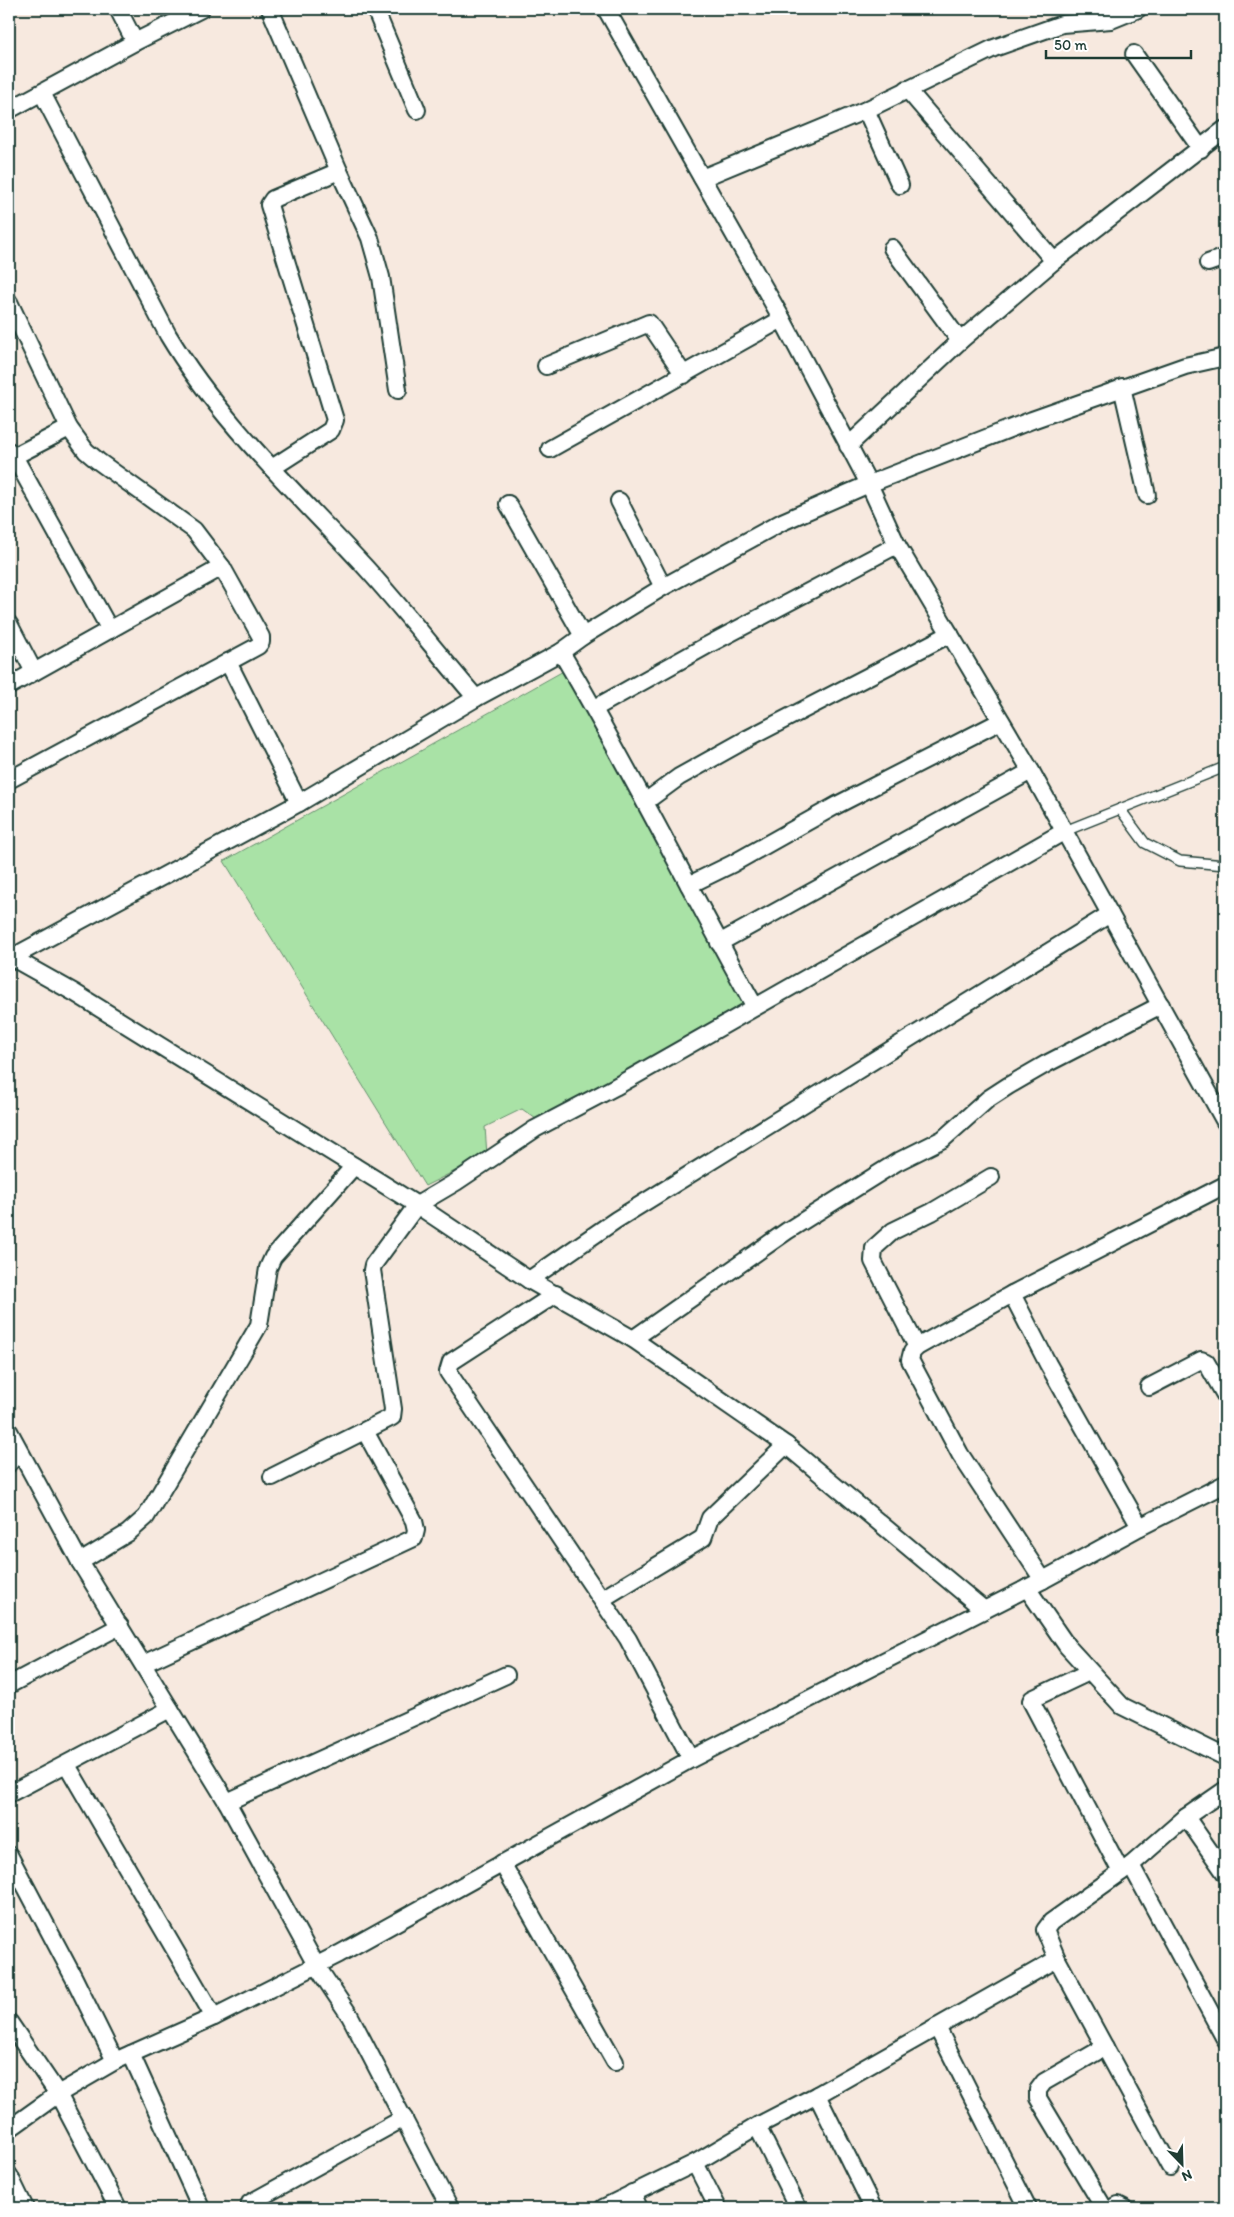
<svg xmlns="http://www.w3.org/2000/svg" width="1234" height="2217" font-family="Itim,sans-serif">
<rect width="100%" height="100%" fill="#f7e9df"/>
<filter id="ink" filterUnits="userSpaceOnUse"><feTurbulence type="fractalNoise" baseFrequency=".02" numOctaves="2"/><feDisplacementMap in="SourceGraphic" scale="10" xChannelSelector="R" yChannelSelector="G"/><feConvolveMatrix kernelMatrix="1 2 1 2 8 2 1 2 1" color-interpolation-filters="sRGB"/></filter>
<g filter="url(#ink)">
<path fill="#a9e2a6" stroke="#64906d" d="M 567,669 L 747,1006 L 539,1121 L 522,1109 L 485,1127 L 487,1155 L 425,1186 L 224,861 Z"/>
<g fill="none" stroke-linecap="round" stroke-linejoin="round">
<g stroke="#1f3d34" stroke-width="12">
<g id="lane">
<path d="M 1120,809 L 1145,843 L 1180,861 L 1225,865"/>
<path d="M 1065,831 L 1225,767"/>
<path d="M 9,1469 L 21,1454"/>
</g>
</g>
<g stroke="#1f3d34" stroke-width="20">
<g id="street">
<path d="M 118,9 L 135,42"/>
<path d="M 270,9 L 339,171 L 370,238 L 381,277 L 398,390"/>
<path d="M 375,9 L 417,110"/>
<path d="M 606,9 L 782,319 L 869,484 L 897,545 L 1031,771 L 1225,1122"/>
<path d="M 1134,54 L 1201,149"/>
<path d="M 907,89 L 1054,261"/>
<path d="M 42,93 L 168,335 C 220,422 297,493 366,568 C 404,610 439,655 476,698"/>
<path d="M 9,110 L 135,42 L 201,9"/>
<path d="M 866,110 L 900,185"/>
<path d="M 702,178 L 866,110 L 994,48 L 1062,24 L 1111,20 L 1138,9"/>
<path d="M 892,248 L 960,341"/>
<path d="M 1208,263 L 1225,257"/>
<path d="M 9,302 L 69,428 L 86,451 L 98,461 L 194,530 L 222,567 L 261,637 L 261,642 L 258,646 L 9,780"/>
<path d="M 546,366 L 649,323 L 684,375"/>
<path d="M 1122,387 L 1147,495"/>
<path d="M 848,446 L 960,341 L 1054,261 L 1225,129"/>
<path d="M 550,449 L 782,319"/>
<path d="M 9,451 L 14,456 L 110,630"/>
<path d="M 9,459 L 69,428"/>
<path d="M 272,468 L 331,430 L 335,420 L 269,205 L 273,199 L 339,171"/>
<path d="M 619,501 L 663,587"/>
<path d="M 508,504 L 583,636"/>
<path d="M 9,624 L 34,672"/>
<path d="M 561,652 C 630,768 689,889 755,1007"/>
<path d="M 228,662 L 299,803"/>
<path d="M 9,686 L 222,567"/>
<path d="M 595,708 L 706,646 L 897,545"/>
<path d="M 645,802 L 679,777 L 747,739 L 950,634"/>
<path d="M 689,885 L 732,864 L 837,805 L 1001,721"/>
<path d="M 719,943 L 1031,771"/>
<path d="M 9,956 L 75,993 L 417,1205 L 529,1280 L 633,1339 L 786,1445 L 983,1609"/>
<path d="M 9,959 L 299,803 L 476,698 L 561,652 L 583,636 L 663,587 L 782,522 L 869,484 L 1032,420 L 1185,366 L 1225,357"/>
<path d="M 529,1280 L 616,1220 L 1110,914"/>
<path d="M 556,1294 L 451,1362 L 448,1372 L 628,1639 L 691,1759"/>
<path d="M 1012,1294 L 1048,1364 L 1140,1527"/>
<path d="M 633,1339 L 787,1231 L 897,1162 L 943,1139 L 988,1099 L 1008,1086 L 1046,1064 L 1161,1005"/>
<path d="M 917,1347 L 873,1261 L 874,1248 L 893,1231 L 932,1212 L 991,1177"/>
<path d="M 1149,1387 L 1201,1360 L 1206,1362 L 1225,1395"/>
<path d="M 9,1431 L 80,1562 L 227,1802 L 316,1965 L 350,2016 L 450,2208"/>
<path d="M 272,1477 L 392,1417 L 393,1409 L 372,1270 L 373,1265 L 417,1205 L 456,1182 L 535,1129 L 615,1087 L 1065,831"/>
<path d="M 80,1562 L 128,1533 L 146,1517 L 259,1325 L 268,1268 L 273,1257 L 354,1166"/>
<path d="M 1043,1580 L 960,1454 L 910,1360 L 912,1352 L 917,1347 L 1012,1294 L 1225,1185"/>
<path d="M 1027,1588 L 1067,1646 L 1122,1706 L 1225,1757"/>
<path d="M 602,1599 L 703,1538 L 710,1518 L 786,1445"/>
<path d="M 143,1664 L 414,1538 L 416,1530 L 414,1521 L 365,1431"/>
<path d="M 1089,1672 L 1032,1699 L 1031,1701 L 1121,1872"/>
<path d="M 9,1685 L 120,1626"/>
<path d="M 67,1765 L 214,2017"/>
<path d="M 9,1794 L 170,1709"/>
<path d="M 227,1802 L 506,1675"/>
<path d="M 1186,1817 L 1225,1873"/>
<path d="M 9,1855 L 74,1978 L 115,2061"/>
<path d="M 502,1863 L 615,2062"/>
<path d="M 1131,1865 L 1225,2039"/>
<path d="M 9,2022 L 58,2094 L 118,2208"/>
<path d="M 937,2027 L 1028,2208"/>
<path d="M 131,2054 L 201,2208"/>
<path d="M 817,2095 L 873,2208"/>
<path d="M 757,2126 L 798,2208"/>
<path d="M 9,2129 L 58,2094 L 115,2061 L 214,2017 L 339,1954 L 691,1759 L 1043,1580 L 1140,1527 L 1225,1484"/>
<path d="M 695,2163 L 718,2208"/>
<path d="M 1170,2167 L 1057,1959 L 1045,1930 L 1051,1922 L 1131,1865 L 1186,1817 L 1225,1790"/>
<path d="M 9,2175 L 25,2208"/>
<path d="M 632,2193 L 639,2208"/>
<path d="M 250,2203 L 404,2118"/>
<path d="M 603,2208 L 695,2163 L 757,2126 L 817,2095 L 1057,1959"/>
<path d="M 1104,2208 L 1038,2098 L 1038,2090 L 1044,2082 L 1105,2047"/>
<path d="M 1113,2208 L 1118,2205 L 1124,2208"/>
</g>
</g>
<use href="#lane" stroke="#fff" stroke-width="9"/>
<use href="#street" stroke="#fff" stroke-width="16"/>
</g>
</g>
<rect width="1234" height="2217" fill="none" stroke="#fff" stroke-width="30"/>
<rect x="15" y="15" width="1204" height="2187" fill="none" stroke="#1f3d34" stroke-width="2" filter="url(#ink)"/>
<g transform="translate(1182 2164) rotate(157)" stroke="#ffffff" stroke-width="4" paint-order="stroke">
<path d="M0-4L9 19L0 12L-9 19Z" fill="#1f3d34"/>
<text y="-8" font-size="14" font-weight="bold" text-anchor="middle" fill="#1f3d34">N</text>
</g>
<path d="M1046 50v8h145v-8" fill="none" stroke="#1f3d34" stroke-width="2.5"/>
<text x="1054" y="50" font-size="15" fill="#1f3d34" stroke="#ffffff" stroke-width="4" paint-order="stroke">50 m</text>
</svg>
